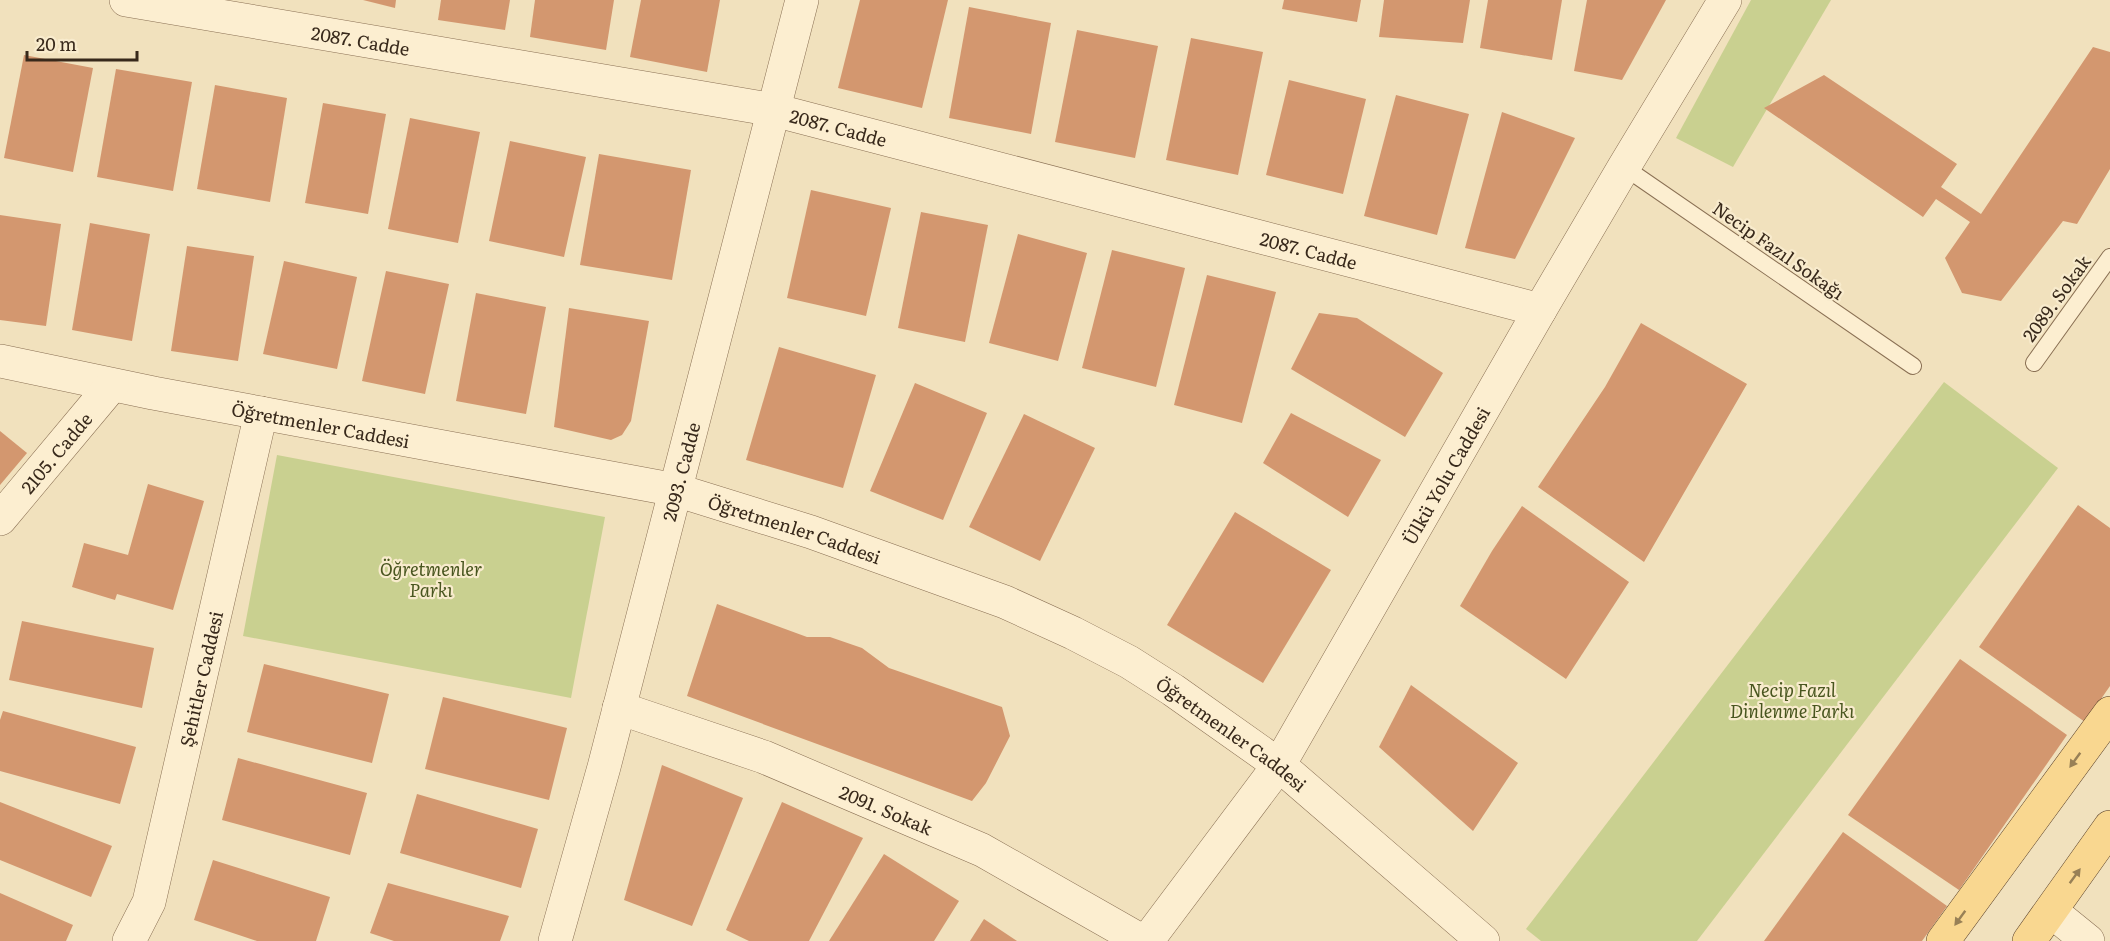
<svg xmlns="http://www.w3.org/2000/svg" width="2110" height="941" font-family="Literata,serif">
<rect width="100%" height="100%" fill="#f1e1bd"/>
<g fill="#c9d090">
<path d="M 1751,0 L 1831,0 L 1733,167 L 1676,138 Z"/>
<path d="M 1944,382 L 2058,468 L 1697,941 L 1541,941 L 1526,929 Z"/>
<path d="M 277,455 L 605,517 L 571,698 L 243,636 Z"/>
</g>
<g fill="#d3976f">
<path d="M 363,0 L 396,0 L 395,8 Z"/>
<path d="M 441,0 L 510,0 L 505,30 L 438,20 Z"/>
<path d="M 535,0 L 614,0 L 606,50 L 530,37 Z"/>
<path d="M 641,0 L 720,0 L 707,72 L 630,57 Z"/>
<path d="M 860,0 L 948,0 L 922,108 L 838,88 Z"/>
<path d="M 1284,0 L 1361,0 L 1357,22 L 1282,9 Z"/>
<path d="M 1384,0 L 1470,0 L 1463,43 L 1379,37 Z"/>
<path d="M 1488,0 L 1562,0 L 1552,60 L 1480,48 Z"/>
<path d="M 1587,0 L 1666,0 L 1622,80 L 1574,71 Z"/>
<path d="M 969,7 L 1051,23 L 1031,134 L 949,118 Z"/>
<path d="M 1077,30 L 1158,46 L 1135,158 L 1055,142 Z"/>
<path d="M 1191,38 L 1263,52 L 1238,175 L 1166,160 Z"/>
<path d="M 2093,47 L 2110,52 L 2110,169 L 2077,224 L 2063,221 L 2001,301 L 1962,293 L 1945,258 L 1970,222 L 1936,199 L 1923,217 L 1764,108 L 1824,75 L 1957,164 L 1941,187 L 1981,214 Z"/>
<path d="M 24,55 L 93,68 L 73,172 L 4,158 Z"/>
<path d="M 116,69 L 192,82 L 173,191 L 97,177 Z"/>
<path d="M 1289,80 L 1366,99 L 1343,194 L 1266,175 Z"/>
<path d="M 215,85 L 287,98 L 270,202 L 197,189 Z"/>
<path d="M 1396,95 L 1469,114 L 1437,235 L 1364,216 Z"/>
<path d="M 323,103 L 386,114 L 368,214 L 305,203 Z"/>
<path d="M 1502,112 L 1575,138 L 1515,259 L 1465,248 Z"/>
<path d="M 410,118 L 480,132 L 458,243 L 388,229 Z"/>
<path d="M 510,141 L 586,157 L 564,257 L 489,241 Z"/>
<path d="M 599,154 L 691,170 L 672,280 L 580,265 Z"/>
<path d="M 811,190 L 891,208 L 866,316 L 787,298 Z"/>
<path d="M 921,212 L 988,225 L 965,342 L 898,328 Z"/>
<path d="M 0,215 L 61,224 L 46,326 L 0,320 Z"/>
<path d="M 90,223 L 150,234 L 132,341 L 72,330 Z"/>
<path d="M 1018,234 L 1087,253 L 1058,361 L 989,343 Z"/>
<path d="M 187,246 L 254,256 L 238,361 L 171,351 Z"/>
<path d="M 1112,250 L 1185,268 L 1156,387 L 1082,368 Z"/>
<path d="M 284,261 L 357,277 L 337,369 L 263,354 Z"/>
<path d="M 386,271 L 449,284 L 425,394 L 362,381 Z"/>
<path d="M 1207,275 L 1276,292 L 1242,423 L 1174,405 Z"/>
<path d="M 476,293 L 546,307 L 526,414 L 456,401 Z"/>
<path d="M 569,308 L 649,321 L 631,421 L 622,435 L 611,440 L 554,427 Z"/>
<path d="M 1319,313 L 1357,318 L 1443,373 L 1405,437 L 1291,369 Z"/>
<path d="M 1641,323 L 1747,384 L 1644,562 L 1538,487 L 1605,387 Z"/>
<path d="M 779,347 L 876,375 L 843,488 L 746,460 Z"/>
<path d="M 915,383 L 987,413 L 943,520 L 870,491 Z"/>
<path d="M 1291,413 L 1381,460 L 1348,517 L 1263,463 Z"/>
<path d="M 1024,414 L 1095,448 L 1040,561 L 969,527 Z"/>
<path d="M 0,431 L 27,453 L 0,485 Z"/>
<path d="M 148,484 L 204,501 L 173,610 L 117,594 L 115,600 L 72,587 L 84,543 L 128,555 Z"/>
<path d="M 2078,505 L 2110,528 L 2110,686 L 2085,722 L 1979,647 Z"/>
<path d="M 1522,506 L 1629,582 L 1566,679 L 1460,606 L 1492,551 Z"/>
<path d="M 1235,512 L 1331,570 L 1263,683 L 1167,625 Z"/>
<path d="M 717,604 L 807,637 L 830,637 L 862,648 L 889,668 L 1002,707 L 1010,736 L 986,783 L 972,801 L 687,696 Z"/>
<path d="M 22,621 L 154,648 L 142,708 L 9,680 Z"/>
<path d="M 1960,659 L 2067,735 L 1959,890 L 1848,815 Z"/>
<path d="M 264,664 L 389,694 L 372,763 L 247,732 Z"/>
<path d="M 1411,685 L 1518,763 L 1473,831 L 1379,747 Z"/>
<path d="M 443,697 L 567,728 L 549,800 L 425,769 Z"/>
<path d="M 3,711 L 136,747 L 120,804 L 0,771 L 0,720 Z"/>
<path d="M 238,758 L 367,793 L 350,855 L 222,820 Z"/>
<path d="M 662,765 L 743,798 L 692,926 L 624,900 Z"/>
<path d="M 417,794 L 538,829 L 521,888 L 400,853 Z"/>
<path d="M 0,802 L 112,846 L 91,897 L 0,860 Z"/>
<path d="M 782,802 L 863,838 L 809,941 L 749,941 L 726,930 Z"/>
<path d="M 1843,832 L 1947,906 L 1922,941 L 1764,941 Z"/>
<path d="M 884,854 L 959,901 L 934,941 L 829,941 Z"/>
<path d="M 213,860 L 330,897 L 316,941 L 257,941 L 194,920 Z"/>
<path d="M 388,883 L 509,916 L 500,941 L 394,941 L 370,933 Z"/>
<path d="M 0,893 L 73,925 L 66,941 L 0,941 Z"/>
<path d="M 984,919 L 1017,941 L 970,941 Z"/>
</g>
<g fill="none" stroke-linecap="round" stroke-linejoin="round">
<g stroke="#8a7054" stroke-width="18">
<g id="service">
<path d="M 1624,167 L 1913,366"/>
<path d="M 2034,363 L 2110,257"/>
</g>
</g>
<g stroke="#8a7054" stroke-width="34">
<g id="minor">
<path id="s1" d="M 126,0 L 774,110 L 1540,310"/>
<path id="s2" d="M 0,361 L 153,393 L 676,490 L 811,532 L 1005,602 L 1073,633 L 1129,662 L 1173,690 L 1279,765 L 1483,941"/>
<path id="s3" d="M 619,708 L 764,757 L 982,850 L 1142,941"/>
<path d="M 2051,911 L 2088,941"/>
<path id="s4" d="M 129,941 L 149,902 L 261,413"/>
<path id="s5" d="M 555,941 L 604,767 L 802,0"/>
<path id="s6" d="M 1147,941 L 1279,765 L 1540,310 L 1624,167 L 1725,0"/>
</g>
</g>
<g stroke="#8a7054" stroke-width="34">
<g id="tertiary">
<path id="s7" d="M 0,519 L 112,385"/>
</g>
</g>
<g stroke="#573e29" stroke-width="34">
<g id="primary">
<path d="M 1943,941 L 2110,713"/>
<path d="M 2029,941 L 2110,827"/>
</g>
</g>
<use href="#service" stroke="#fceed0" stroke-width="16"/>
<use href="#minor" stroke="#fceed0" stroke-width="33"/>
<use href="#tertiary" stroke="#fceed0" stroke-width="33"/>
<use href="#primary" stroke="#f9d790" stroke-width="33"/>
</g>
<defs><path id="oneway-solid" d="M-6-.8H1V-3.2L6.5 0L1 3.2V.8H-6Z" transform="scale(1.5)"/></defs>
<g fill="#988056">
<use href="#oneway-solid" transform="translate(2075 760) rotate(126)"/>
<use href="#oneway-solid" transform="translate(2075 876) rotate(-54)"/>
<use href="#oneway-solid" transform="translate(1960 918) rotate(126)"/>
</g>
<g text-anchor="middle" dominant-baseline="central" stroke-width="4.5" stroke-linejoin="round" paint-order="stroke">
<g font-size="18" fill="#38291b" stroke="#f8ebcd">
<text stroke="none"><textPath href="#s1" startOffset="238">2087. Cadde</textPath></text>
<text stroke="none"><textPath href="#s1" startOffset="724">2087. Cadde</textPath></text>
<text stroke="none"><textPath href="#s1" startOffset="1210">2087. Cadde</textPath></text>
<text transform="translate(1779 250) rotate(35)">Necip Fazıl Sokağı</text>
<text transform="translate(2056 298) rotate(-54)">2089. Sokak</text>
<text stroke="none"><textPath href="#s2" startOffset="327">Öğretmenler Caddesi</textPath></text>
<text stroke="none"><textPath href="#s7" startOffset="87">2105. Cadde</textPath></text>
<text stroke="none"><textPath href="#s5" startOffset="486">2093. Cadde</textPath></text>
<text stroke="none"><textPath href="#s6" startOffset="554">Ülkü Yolu Caddesi</textPath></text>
<text stroke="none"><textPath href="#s2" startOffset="813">Öğretmenler Caddesi</textPath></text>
<text stroke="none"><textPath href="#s4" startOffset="273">Şehitler Caddesi</textPath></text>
<text stroke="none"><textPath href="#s2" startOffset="1299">Öğretmenler Caddesi</textPath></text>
<text stroke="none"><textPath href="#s3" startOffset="286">2091. Sokak</textPath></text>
</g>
<g font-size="18" font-style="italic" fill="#49561f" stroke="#f8ebcd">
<text x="431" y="568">Öğretmenler<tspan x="431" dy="21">Parkı</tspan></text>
<text x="1792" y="689">Necip Fazıl<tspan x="1792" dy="21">Dinlenme Parkı</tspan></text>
</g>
</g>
<path d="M27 51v9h110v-9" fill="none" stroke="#38291b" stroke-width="3"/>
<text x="36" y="51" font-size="18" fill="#38291b" stroke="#f8ebcd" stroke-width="4.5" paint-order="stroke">20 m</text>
</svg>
